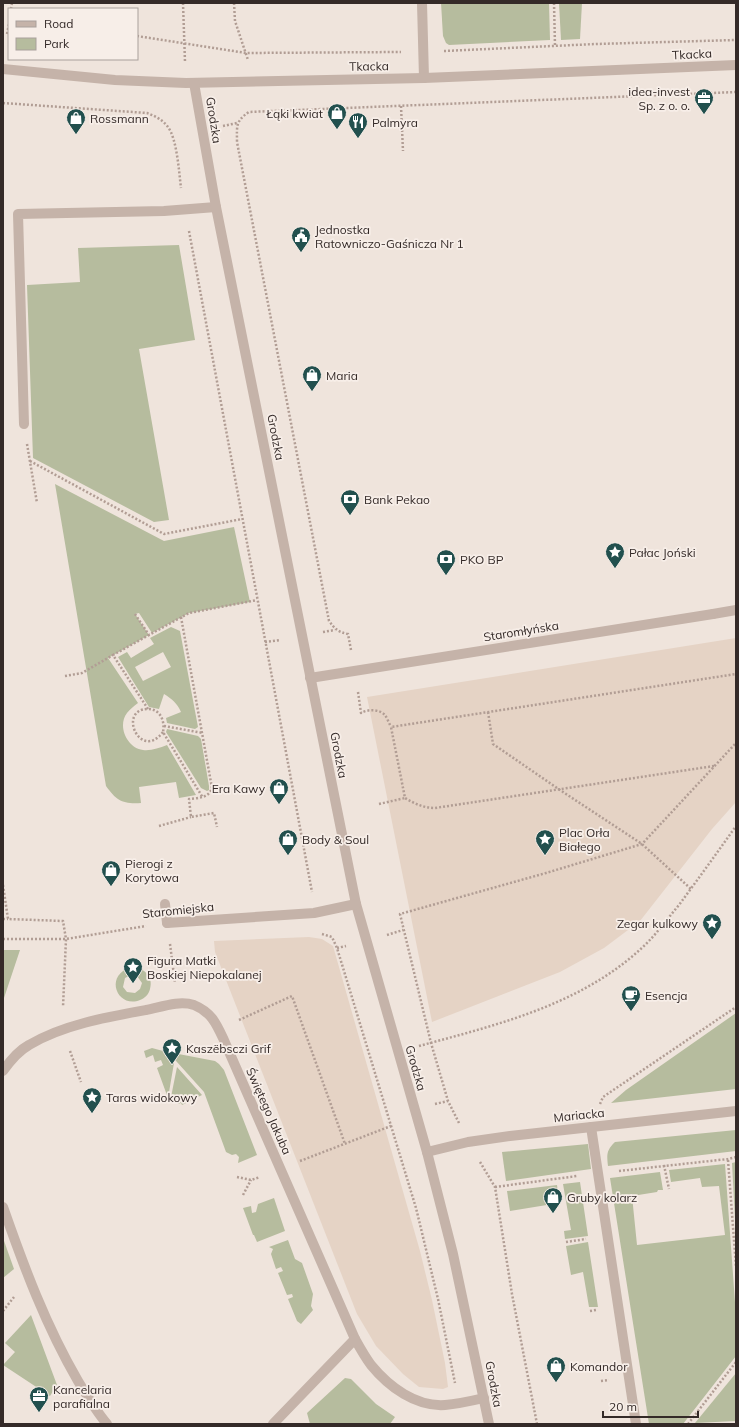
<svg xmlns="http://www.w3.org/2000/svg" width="739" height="1427" font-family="Mulish,sans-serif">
<rect width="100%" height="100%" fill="#efe4dc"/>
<g fill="#b6bc9e" fill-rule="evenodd">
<path d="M 441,3 L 549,3 L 550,40 L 449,45 L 446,43 L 443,36 Z"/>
<path d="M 559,3 L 582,3 L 580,39 L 561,40 Z"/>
<path d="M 179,245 L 195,340 L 139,349 L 169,520 L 154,522 L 33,458 L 27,285 L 80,282 L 78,248 Z"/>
<path d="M 55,484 L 164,541 L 234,527 L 250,602 L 189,613 L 152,633 L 139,613 L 135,614 L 149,635 L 108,658 L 138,703 C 134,706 130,709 127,713 C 117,726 127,748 143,750 C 151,751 159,748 167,745 L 196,795 L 179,798 L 176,782 L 139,787 L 141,803 C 122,804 117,801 106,786 Z"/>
<path d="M 171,627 L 180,631 L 198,727 L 195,729 L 167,723 L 166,718 L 181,712 C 177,703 172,699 164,694 L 159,709 L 149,707 L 118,657 L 127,652 L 131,658 L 154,644 L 150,638 ZM 163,652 L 171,667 L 143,681 L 135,667 Z"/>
<path d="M 167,729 L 198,736 L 201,739 L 209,786 L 209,790 L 207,791 L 201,788 L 166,732 Z"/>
<path d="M 3,950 L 20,950 L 3,1001 Z"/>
<path d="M 131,967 C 143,967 154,976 150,989 C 149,994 145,998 140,1000 C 118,1009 103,976 131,967 ZM 131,975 L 137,976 L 142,983 L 140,989 L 135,993 L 127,992 L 123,987 L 125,978 Z"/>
<path d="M 736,1013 L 736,1089 L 611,1103 L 626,1090 Z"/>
<path d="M 152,1048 L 163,1051 L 174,1063 L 168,1098 L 157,1068 L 163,1065 L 161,1060 L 155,1062 L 153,1055 L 146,1058 L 144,1051 Z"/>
<path d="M 168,1052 L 215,1061 L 219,1064 L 224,1070 L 257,1155 L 238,1163 L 239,1157 L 236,1154 L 232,1155 L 226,1152 L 204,1092 Z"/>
<path d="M 177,1067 L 202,1095 L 182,1105 L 181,1103 L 178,1104 L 176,1099 L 171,1097 Z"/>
<path d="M 736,1130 L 736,1151 L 608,1166 C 607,1154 606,1151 615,1142 Z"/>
<path d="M 588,1144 L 591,1169 L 506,1181 L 502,1152 Z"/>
<path d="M 736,1162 L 736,1219 L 735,1219 L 732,1163 Z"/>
<path d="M 725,1164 L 736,1316 L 736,1356 L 683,1424 L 649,1424 L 610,1178 L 660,1172 L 663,1190 L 658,1190 L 657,1192 L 632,1196 L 637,1245 L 725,1235 L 719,1186 L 702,1187 L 700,1178 L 671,1182 L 669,1170 Z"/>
<path d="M 580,1182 L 588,1236 L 565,1239 L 564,1231 L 571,1230 L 563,1184 Z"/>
<path d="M 557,1185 L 559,1203 L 510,1211 L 507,1191 Z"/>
<path d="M 274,1198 L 285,1231 L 257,1242 L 254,1235 L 253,1235 L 243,1208 L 251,1206 L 252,1213 L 256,1212 L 258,1204 Z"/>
<path d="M 3,1238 L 14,1269 L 3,1278 Z"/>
<path d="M 288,1240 L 295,1259 L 302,1263 L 313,1294 L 311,1306 L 313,1310 L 301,1324 L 297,1321 L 288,1299 L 293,1297 L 292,1294 L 287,1295 L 278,1273 L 283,1271 L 281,1267 L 276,1269 L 271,1254 L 273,1249 L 269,1247 Z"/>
<path d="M 588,1242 L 598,1307 L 589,1307 L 583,1272 L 571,1275 L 566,1246 Z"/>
<path d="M 31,1315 L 57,1385 L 50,1396 L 3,1365 L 15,1352 L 5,1343 Z"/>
<path d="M 736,1373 L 736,1421 L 695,1423 Z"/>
<path d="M 345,1378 L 351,1379 L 376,1404 L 395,1417 L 390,1424 L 310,1424 L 307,1413 Z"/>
</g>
<g fill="#e5d3c5">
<path d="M 736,638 L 736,802 L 712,829 L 640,921 L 604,948 L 560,972 L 432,1022 L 367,697 Z"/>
<path d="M 309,937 L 322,939 L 333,946 L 420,1251 L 432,1300 L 445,1363 L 448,1387 L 443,1389 L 419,1387 L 403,1374 L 376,1346 L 357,1314 L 215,952 L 214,941 Z"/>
</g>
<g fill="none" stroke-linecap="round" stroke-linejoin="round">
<g stroke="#b19d94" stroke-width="2.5" stroke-dasharray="2 2" stroke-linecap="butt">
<path d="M 183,3 L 185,62"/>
<path d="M 234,3 L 235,21 L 248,60"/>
<path d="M 554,3 L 555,46"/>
<path d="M 11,9 L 12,3"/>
<path d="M 7,34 L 9,24"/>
<path d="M 137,36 L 246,53 L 401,52"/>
<path d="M 444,51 L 596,44 L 736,40"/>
<path d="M 3,103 L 147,113 C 155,116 163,120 168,127 C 177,139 179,172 181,188"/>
<path d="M 401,106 L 403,151"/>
<path d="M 223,126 L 237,123"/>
<path d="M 189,231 L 312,892"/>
<path d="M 27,444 L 37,503"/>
<path d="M 30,461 L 164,534 L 242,519"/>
<path d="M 135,614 L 149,635 L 189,613 L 257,600"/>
<path d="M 181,617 L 212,788 C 209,798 198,798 189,799 L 191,817 L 214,813 L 217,827"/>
<path d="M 323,632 L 335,630"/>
<path d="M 265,642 L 280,640"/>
<path d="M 351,650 L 348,634 C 338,632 335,629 329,621 L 237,142 C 237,127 235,121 249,112 L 736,92"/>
<path d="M 65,676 L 82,673 L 113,655"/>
<path d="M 358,692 L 361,713 C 368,709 379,709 385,715 C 387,718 389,723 391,727"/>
<path d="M 148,709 L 113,655 L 149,635"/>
<path d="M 488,712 L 493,744 L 560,790 L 642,844 L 691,889"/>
<path d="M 164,726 L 203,733"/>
<path d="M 163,732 C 140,762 117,709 148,709 C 161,709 165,722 163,732 L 203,798"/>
<path d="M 714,766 L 435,808 C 424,808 415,804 405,798 L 391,727 L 736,674"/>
<path d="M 379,804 L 405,798"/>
<path d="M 159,826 L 191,817"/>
<path d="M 3,885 L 8,919 L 63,921 L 66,939 L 63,1007"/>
<path d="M 3,919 L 8,919"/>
<path d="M 322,934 L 332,937 L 337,948 L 416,1208 L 438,1299 L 455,1383"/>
<path d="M 387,935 L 403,930"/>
<path d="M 3,939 L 66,939 L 146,926"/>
<path d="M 170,944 L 175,983"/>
<path d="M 337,948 L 346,946"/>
<path d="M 239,1020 L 292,996 L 345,1144"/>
<path d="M 419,1046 C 500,1024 584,1004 646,944 C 658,932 668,918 679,905 C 698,879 717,853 736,826"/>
<path d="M 70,1051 L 81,1082"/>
<path d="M 435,1104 L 448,1101"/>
<path d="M 600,1104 L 603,1097 L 736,1007"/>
<path d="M 459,1123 L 448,1101 L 431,1043 L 400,914 L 546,873 L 642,844 L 736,743"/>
<path d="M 728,1160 L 736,1267"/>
<path d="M 300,1161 L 391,1126"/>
<path d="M 480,1162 L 495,1187 L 512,1294 L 537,1424"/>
<path d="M 664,1165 L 669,1189"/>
<path d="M 619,1171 L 728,1159 L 736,1157"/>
<path d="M 237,1177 L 251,1180 L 260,1177"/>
<path d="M 495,1187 L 577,1176"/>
<path d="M 243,1195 L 251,1180"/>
<path d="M 566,1242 L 586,1239"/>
<path d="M 3,1311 L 14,1297"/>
<path d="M 590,1311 L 596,1310"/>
<path d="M 601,1381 L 609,1380"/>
<path d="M 688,1424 L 736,1362"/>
</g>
<g stroke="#c5b3a9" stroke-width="10">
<path d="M 422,3 L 424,78"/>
<path d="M 24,424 L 18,214 L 164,211 L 216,207"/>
<path d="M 165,904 L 167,923"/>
<path d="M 3,1071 C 10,1061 18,1051 29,1045 C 62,1025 107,1017 146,1010 C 161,1007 179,1000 194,1005 C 211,1012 216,1023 223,1038 L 355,1339 C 360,1348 365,1357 371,1365 C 389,1387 416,1407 445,1405 C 458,1404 471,1401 484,1398"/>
<path d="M 591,1127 L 636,1424"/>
<path d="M 3,1207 C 24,1267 46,1326 78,1381 C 87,1396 96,1411 107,1424"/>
<path d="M 273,1424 L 355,1339"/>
</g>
<path stroke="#c5b3a9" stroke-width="10" d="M 713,614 L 736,610"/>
<g stroke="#c5b3a9" stroke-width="10">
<path d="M 3,69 L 115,80 L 186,83 L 424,78 L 736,65"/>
<path d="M 194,83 L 216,207 L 356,904 L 427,1152 L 453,1254 L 489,1424"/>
<path d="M 310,678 L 713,614"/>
<path d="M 167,923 L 314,913 L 356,904"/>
<path d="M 427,1152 L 468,1142 L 510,1136 L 736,1111"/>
</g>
</g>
<defs>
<g id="office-pin" transform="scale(1)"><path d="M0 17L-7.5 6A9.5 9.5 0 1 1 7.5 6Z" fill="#22504e" stroke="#f7eee8"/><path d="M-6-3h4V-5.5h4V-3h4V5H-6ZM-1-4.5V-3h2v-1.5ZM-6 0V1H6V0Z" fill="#fff"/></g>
<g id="shop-pin" transform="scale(1)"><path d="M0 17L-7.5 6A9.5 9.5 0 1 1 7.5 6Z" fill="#22504e" stroke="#f7eee8"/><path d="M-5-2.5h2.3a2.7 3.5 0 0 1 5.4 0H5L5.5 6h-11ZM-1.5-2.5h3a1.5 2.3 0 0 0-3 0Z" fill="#fff"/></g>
<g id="restaurant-pin" transform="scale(1)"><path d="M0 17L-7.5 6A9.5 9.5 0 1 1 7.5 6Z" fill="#22504e" stroke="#f7eee8"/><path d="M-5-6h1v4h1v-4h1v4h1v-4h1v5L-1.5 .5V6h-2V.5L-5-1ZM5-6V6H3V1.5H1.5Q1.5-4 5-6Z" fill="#fff"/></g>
<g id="civic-pin" transform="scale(1)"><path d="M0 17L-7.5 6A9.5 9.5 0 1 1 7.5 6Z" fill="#22504e" stroke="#f7eee8"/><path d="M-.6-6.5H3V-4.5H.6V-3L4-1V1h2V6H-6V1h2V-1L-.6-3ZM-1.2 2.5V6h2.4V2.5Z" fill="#fff"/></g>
<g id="bank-pin" transform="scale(1)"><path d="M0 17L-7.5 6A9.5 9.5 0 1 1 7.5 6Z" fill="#22504e" stroke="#f7eee8"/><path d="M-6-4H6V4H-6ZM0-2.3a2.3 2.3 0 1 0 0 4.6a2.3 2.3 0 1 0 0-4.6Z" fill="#fff"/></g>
<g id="sight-pin" transform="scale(1)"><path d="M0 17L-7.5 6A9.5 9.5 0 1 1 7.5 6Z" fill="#22504e" stroke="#f7eee8"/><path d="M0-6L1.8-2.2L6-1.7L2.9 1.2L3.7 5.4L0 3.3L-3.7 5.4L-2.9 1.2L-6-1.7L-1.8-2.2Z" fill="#fff"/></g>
<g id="cafe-pin" transform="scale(1)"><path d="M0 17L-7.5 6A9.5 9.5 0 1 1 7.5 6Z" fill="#22504e" stroke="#f7eee8"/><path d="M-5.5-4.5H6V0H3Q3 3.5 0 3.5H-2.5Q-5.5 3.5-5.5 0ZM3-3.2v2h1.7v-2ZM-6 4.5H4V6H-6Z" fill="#fff"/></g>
</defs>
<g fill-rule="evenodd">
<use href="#office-pin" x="704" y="98"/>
<use href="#shop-pin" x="337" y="113"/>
<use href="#shop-pin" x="76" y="118"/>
<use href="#restaurant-pin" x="358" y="122"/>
<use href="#civic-pin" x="301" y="236"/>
<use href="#shop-pin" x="312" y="375"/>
<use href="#bank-pin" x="350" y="499"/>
<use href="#sight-pin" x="615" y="552"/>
<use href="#bank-pin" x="446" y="559"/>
<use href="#shop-pin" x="279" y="788"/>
<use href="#shop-pin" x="288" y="839"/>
<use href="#sight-pin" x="545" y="839"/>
<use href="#shop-pin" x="111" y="870"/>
<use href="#sight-pin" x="712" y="923"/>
<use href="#sight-pin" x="133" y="967"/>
<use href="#cafe-pin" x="631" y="995"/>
<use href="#sight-pin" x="172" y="1048"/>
<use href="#sight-pin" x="92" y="1097"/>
<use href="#shop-pin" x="553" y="1197"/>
<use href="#shop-pin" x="556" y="1366"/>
<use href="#office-pin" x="39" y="1396"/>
</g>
<g text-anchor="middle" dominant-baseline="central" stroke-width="3.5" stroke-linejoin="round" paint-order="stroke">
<g font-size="12" fill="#342a28" stroke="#f7eee8">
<text transform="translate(692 54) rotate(-3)">Tkacka</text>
<text transform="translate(369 66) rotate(-1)">Tkacka</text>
<text transform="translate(214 120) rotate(81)">Grodzka</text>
<text transform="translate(276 437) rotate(79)">Grodzka</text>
<text transform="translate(521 631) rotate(-9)">Staromłyńska</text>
<text transform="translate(339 755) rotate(79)">Grodzka</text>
<text transform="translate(178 910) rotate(-6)">Staromiejska</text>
<text transform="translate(416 1068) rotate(74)">Grodzka</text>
<text transform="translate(269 1111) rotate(66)">Świętego Jakuba</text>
<text transform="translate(579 1115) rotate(-6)">Mariacka</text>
<text transform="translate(494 1384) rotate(79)">Grodzka</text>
</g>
<g font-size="12" fill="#342a28" stroke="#f7eee8" text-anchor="start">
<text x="690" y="91" text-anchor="end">idea-invest<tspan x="690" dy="14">Sp. z o. o.</tspan></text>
<text x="323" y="113" text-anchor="end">Łąki kwiat</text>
<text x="90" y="118">Rossmann</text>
<text x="372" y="122">Palmyra</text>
<text x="315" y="229">Jednostka<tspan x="315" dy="14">Ratowniczo-Gaśnicza Nr 1</tspan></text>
<text x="326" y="375">Maria</text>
<text x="364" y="499">Bank Pekao</text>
<text x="629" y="552">Pałac Joński</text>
<text x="460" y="559">PKO BP</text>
<text x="265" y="788" text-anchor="end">Era Kawy</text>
<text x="559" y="832">Plac Orła<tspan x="559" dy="14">Białego</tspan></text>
<text x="302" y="839">Body &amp; Soul</text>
<text x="125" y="863">Pierogi z<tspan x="125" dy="14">Korytowa</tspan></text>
<text x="698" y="923" text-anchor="end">Zegar kulkowy</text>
<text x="147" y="960">Figura Matki<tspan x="147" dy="14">Boskiej Niepokalanej</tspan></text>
<text x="645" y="995">Esencja</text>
<text x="186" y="1048">Kaszëbsczi Grif</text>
<text x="106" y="1097">Taras widokowy</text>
<text x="567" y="1197">Gruby kolarz</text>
<text x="570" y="1366">Komandor</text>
<text x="53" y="1389">Kancelaria<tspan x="53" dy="14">parafialna</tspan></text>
</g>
</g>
<rect width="739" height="1427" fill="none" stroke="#342a28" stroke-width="8"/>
<rect x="8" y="8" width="130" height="52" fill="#f7eee8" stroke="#a9a09b"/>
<rect x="16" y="21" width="20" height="6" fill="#c5b3a9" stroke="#a9a09b"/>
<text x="44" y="28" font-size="12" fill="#342a28">Road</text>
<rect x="16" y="38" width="20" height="12" fill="#b6bc9e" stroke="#a9a09b"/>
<text x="44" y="48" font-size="12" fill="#342a28">Park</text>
<path d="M603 1411v6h95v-6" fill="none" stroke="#342a28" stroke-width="2"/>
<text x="609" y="1411" font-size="12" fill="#342a28" stroke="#f7eee8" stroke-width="3" paint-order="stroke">20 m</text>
</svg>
